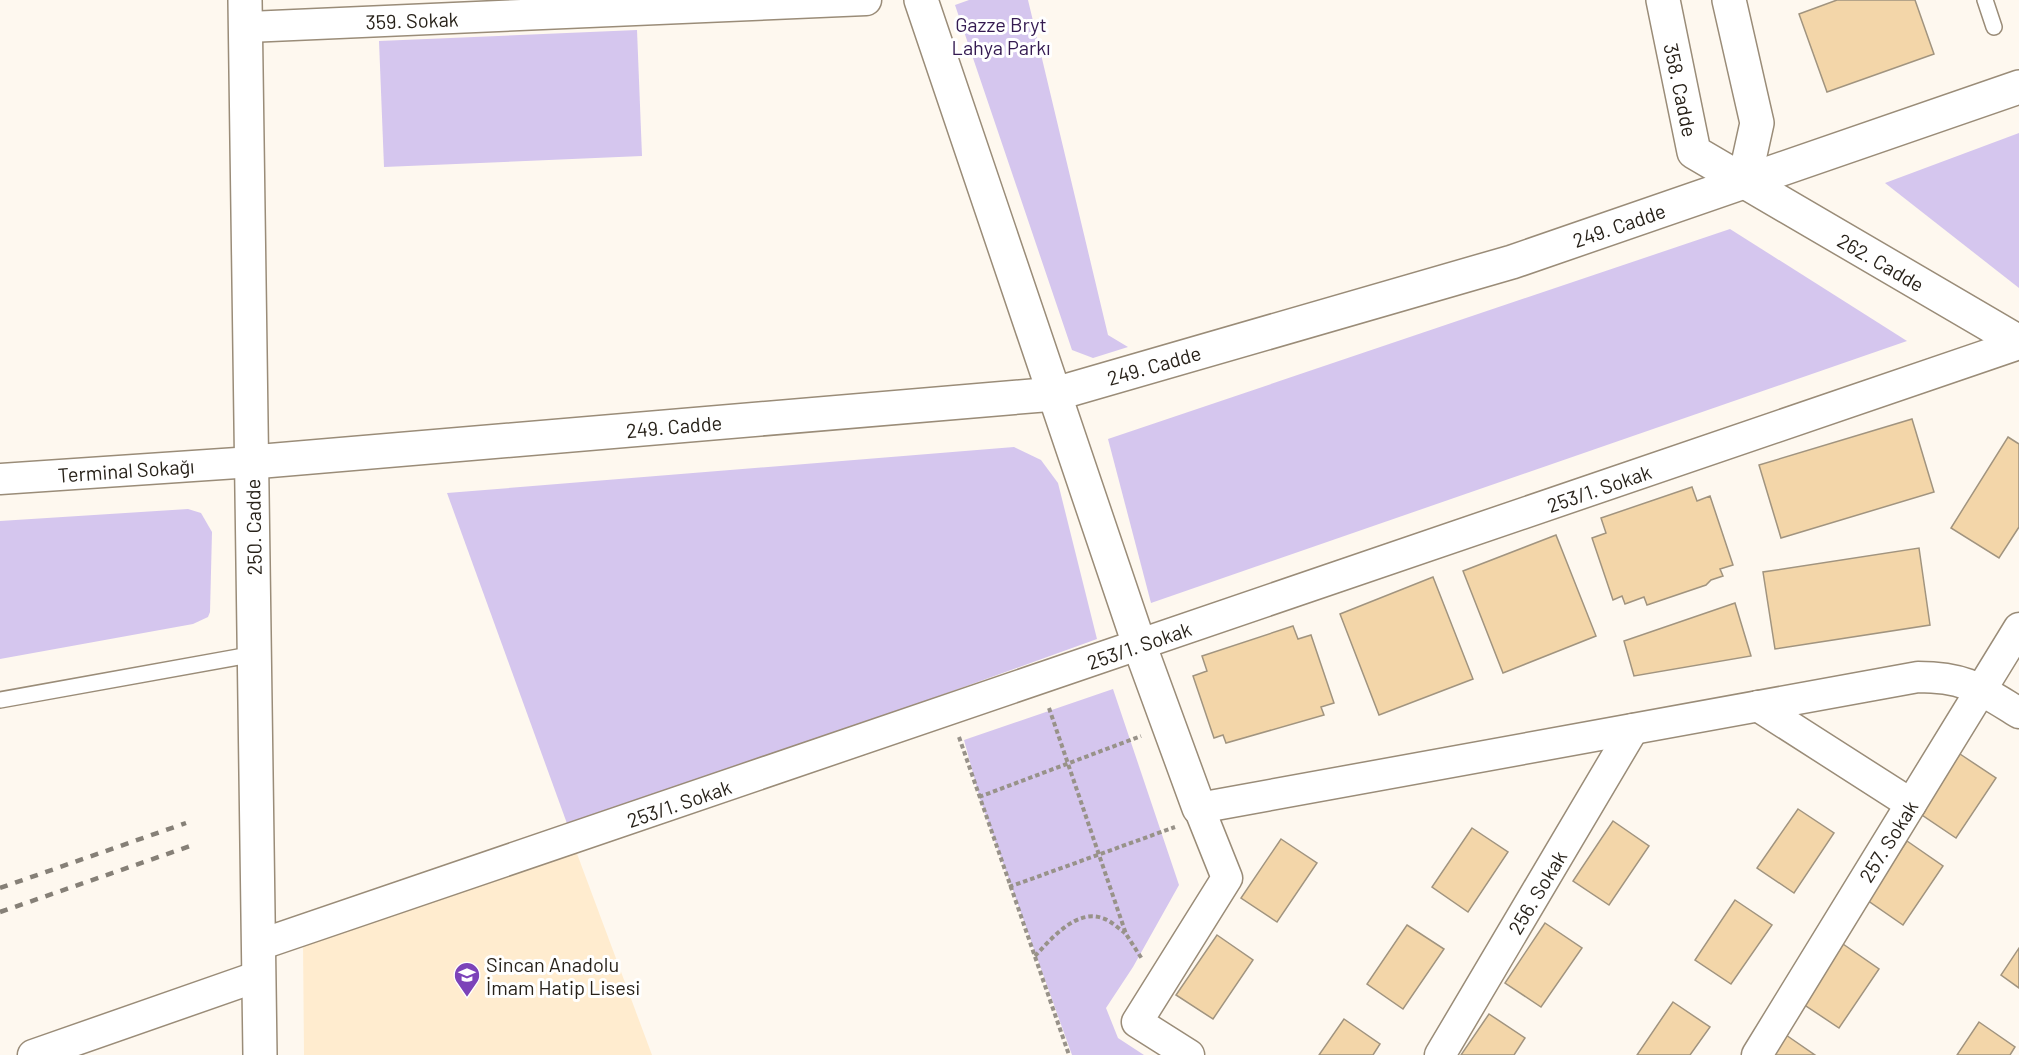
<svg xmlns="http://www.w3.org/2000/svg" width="2019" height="1055" font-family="Barlow,sans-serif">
<rect width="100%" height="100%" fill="#fef8ef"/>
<path fill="#ffeccf" d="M 576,851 L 652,1055 L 304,1055 L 303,941 Z"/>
<g fill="#d5c6ee">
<path d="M 969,0 L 1028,0 L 1108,335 L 1128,347 L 1093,358 L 1072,350 L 955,5 Z"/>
<path d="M 637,30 L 642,156 L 384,167 L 379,41 Z"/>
<path d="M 2019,133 L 2019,288 L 1885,183 Z"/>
<path d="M 1730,229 L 1907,341 L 1151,603 L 1108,439 Z"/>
<path d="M 1014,447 L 1041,460 L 1058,483 L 1097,639 L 569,829 L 447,493 Z"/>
<path d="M 188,509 L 201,513 L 212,532 L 210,612 L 208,617 L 193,624 L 0,659 L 0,521 Z"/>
<path d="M 1113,689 L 1179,885 L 1133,967 L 1106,1008 L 1118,1038 L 1144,1055 L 1072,1055 L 980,799 L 964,740 Z"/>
</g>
<g fill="#f3d6a9" stroke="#a1947f" stroke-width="1.5">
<path d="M 1837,0 L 1915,0 L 1934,54 L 1827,92 L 1799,14 Z"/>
<path d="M 1912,419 L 1934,492 L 1781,538 L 1759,465 Z"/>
<path d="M 2008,437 L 2019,444 L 2019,527 L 1999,558 L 1951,528 Z"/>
<path d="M 1692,487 L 1697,501 L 1710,496 L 1733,565 L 1720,569 L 1723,576 L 1711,580 L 1706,585 L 1647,605 L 1644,597 L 1625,604 L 1622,596 L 1613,600 L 1592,538 L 1606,533 L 1601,518 Z"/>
<path d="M 1556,535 L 1596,636 L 1503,673 L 1463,571 Z"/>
<path d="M 1919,548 L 1930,625 L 1775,649 L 1763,572 Z"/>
<path d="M 1433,577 L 1473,679 L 1379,715 L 1340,614 Z"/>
<path d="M 1735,603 L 1751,656 L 1634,676 L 1624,641 Z"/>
<path d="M 1293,626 L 1298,639 L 1311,635 L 1334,703 L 1321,707 L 1324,715 L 1226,743 L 1223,735 L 1214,738 L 1193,676 L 1207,671 L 1202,656 Z"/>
<path d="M 1960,754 L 1996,778 L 1956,838 L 1919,813 Z"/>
<path d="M 1798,809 L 1834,833 L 1794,893 L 1757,868 Z"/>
<path d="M 1613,821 L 1649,846 L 1609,905 L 1573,881 Z"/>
<path d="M 1472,828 L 1508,852 L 1468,912 L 1432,887 Z"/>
<path d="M 1281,839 L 1317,863 L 1277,922 L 1241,898 Z"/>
<path d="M 1907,841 L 1943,866 L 1903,925 L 1867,900 Z"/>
<path d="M 1735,900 L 1772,925 L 1731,984 L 1695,960 Z"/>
<path d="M 1545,923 L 1582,948 L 1541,1007 L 1505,983 Z"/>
<path d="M 1407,925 L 1444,949 L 1403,1009 L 1367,984 Z"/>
<path d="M 1217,935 L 1253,960 L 1213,1019 L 1176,995 Z"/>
<path d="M 1843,944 L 1879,969 L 1839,1028 L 1803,1004 Z"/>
<path d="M 2019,948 L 2019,988 L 2001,975 Z"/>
<path d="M 1673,1002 L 1710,1027 L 1690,1055 L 1637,1055 Z"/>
<path d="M 1489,1014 L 1525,1038 L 1514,1055 L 1461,1055 Z"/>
<path d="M 1344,1019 L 1380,1044 L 1373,1055 L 1319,1055 Z"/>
<path d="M 1979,1022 L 2015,1047 L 2010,1055 L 1957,1055 Z"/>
<path d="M 1786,1035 L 1815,1055 L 1772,1055 Z"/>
</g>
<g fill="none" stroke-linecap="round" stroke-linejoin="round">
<g stroke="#9a8c78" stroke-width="18">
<g id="lane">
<path d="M 1985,0 L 1994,27"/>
<path d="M 0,700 L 255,654"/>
</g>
</g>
<g stroke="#9a8c78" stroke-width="33">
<g id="street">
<path d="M 246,27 L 866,0"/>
<path d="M 0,479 L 252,462"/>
<path d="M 1758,706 L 1911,804"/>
<path d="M 259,945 L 2019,344"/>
<path d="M 33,1055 L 259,976"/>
<path d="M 1189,1055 L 1137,1022 L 1227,878 L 1199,808 L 1918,677 C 1966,677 1980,689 2019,713"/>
<path d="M 1440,1055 L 1633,729"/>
<path d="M 1757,1055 L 2019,628"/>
</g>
</g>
<g stroke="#9a8c78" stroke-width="36">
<g id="secondary">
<path d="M 245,0 L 260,1055"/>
<path d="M 921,0 L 1139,644 L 1199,808"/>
<path d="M 1663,0 L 1694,152 L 2019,342"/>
<path d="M 1729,0 L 1757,123 L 1744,182"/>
<path d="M 252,462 L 1055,394 L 1512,262 L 2019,87"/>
</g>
</g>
<g stroke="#989289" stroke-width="4" stroke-dasharray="4.5 3" stroke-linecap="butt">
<path d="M 1049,708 L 1126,934 L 1142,959"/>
<path d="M 959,737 L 1069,1055"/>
<path d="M 979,797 L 1141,736"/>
<path d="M 1009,887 L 1175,827"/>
<path d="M 1035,956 C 1051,939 1076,909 1102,918 C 1110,920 1118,928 1125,933"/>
</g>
<use href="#lane" stroke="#fff" stroke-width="15"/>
<use href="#street" stroke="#fff" stroke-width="30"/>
<use href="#secondary" stroke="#fff" stroke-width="33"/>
<g stroke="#868077" stroke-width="4.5" stroke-dasharray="8 8" stroke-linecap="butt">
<path d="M 0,888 L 186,823"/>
<path d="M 0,912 L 193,845"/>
</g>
</g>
<defs>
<g id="school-pin" transform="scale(1.35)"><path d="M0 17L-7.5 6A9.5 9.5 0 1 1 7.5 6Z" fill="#7c43b9" stroke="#fff"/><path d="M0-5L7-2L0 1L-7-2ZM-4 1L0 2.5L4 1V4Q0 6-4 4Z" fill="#fff"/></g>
</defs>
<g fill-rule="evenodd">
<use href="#school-pin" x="467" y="975"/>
</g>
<g text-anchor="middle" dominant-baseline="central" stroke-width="6" stroke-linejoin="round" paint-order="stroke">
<g font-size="20" fill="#28221a" stroke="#fff">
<text transform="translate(412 20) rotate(-2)">359. Sokak</text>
<text transform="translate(1681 90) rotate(78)">358. Cadde</text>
<text transform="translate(1619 225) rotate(-19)">249. Cadde</text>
<text transform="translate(1881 262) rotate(30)">262. Cadde</text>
<text transform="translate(1154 365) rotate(-16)">249. Cadde</text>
<text transform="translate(674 426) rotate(-5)">249. Cadde</text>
<text transform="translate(126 470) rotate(-4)">Terminal Sokağı</text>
<text transform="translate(1599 488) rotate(-19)">253/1. Sokak</text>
<text transform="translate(253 527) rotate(-91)">250. Cadde</text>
<text transform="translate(1139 645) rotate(-19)">253/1. Sokak</text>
<text transform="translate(679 803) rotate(-19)">253/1. Sokak</text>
<text transform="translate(1888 841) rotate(-58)">257. Sokak</text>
<text transform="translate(1537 892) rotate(-59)">256. Sokak</text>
</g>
<g font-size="20" fill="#341a51" stroke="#fff">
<text x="1001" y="24">Gazze Bryt<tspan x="1001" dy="23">Lahya Parkı</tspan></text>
</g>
<g font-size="20" fill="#28221a" stroke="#fff" text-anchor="start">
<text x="486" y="964">Sincan Anadolu<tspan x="486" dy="23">İmam Hatip Lisesi</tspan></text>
</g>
</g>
</svg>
